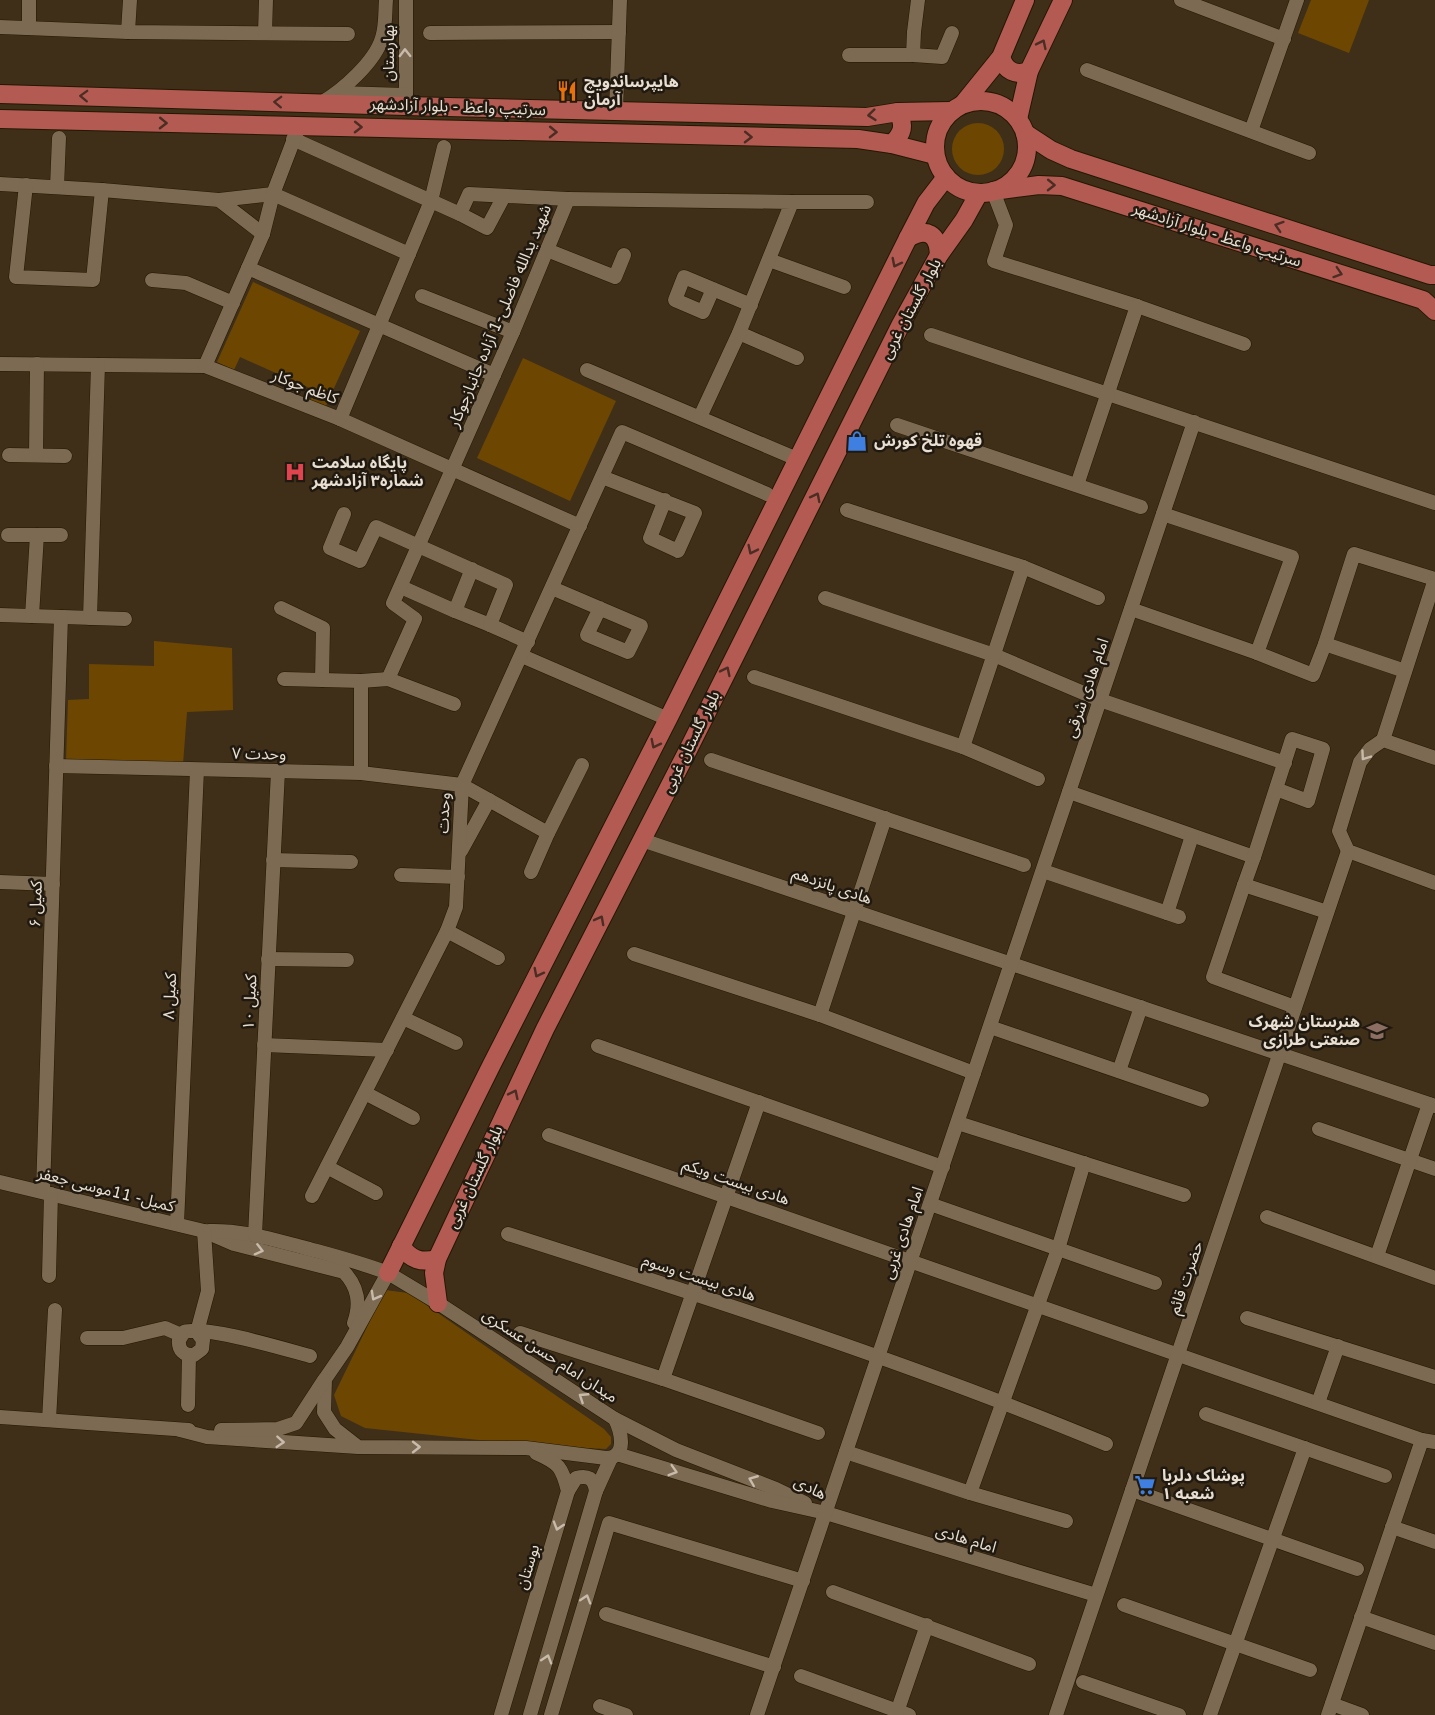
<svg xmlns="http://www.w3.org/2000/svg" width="1435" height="1715" font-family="'Varela Round','Noto Sans Arabic',sans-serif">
<rect width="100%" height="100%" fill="#3f2f19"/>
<g fill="#6d4702">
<path d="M 1311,0 L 1369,0 L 1349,53 L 1298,33 Z"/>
<circle cx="978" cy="149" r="26"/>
<path d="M 253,282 L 360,331 L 325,408 L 310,401 L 314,390 L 240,357 L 234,370 L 217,362 Z"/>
<path d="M 523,358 L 616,401 L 570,501 L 477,458 Z"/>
<path d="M 154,641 L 232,648 L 233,710 L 187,712 L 183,764 L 66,760 L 68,700 L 89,699 L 89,664 L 154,666 Z"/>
<path d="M 385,1290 L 408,1293 L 425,1304 L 604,1429 L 611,1437 L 611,1444 L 606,1449 L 526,1445 L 365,1428 L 341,1416 L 334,1395 Z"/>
</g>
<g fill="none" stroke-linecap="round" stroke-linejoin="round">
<g stroke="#251702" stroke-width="15">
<g id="minor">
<path d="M 29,0 L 29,28"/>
<path d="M 406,0 L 406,106"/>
<path d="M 1181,0 L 1284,39"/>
<path d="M 0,27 L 128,32 L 348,34"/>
<path d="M 128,32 L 130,0"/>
<path d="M 265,33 L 266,0"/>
<path d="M 430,33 L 619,32"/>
<path d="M 849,55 L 913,55 L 914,32 L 918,0"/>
<path d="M 913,55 L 942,57 L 952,33"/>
<path d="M 1087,70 L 1309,153"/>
<path d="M 338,93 L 406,95"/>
<path d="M 321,103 C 342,91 375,62 382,38 C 386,26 385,12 386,0"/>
<path d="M 616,111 L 620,0"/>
<path d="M 1251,131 L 1297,0"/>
<path d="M 293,139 L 460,214"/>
<path d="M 0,184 L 102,190 L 219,200 L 263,234"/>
<path d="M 26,185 L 16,277 L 93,280 L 102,190"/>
<path d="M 57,187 L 59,138"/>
<path d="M 993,191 L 1006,225 L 994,261 L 1137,306 L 1244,344"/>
<path d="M 504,196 L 487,228 L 460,214 L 469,194 L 568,199"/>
<path d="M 219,200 L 273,194 L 409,254"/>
<path d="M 792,202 L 867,202"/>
<path d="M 547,250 L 615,277 L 624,255"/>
<path d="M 769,260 L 844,287"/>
<path d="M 248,268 L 494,375"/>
<path d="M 152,280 L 186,283 L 233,303"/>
<path d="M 713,289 L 703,312 L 675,300 L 684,277 L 751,305"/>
<path d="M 422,296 L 513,332"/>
<path d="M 739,333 L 797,358"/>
<path d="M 931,335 L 1435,503"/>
<path d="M 0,364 L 205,366 L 340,419 L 580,526"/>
<path d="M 205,366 L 263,234 L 273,194 L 299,126"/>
<path d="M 587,370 L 797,459"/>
<path d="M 340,419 L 431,201 L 444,147"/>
<path d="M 897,425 L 1141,507"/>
<path d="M 9,455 L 65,456"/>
<path d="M 36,455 L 37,364"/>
<path d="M 602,477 L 695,513 L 678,551 L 650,538 L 665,500"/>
<path d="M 1077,485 L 1137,306"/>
<path d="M 847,510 L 1023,567 L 1098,598"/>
<path d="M 344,514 L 330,548 L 360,561 L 376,527 L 506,585 L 490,625 L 455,611 L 472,569"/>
<path d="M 1163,514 L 1292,557 L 1257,653"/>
<path d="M 8,535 L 61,535"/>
<path d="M 401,587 L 455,611"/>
<path d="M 552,588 L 641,626 L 628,652 L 587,635 L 600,608"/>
<path d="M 825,598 L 994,655 L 1100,700 L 1285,763"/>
<path d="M 281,608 L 323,628 L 322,680"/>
<path d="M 1131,609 L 1257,653 L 1313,675 L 1325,644 L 1354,554 L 1435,579"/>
<path d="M 0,615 L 125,619"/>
<path d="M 32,616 L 37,535"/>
<path d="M 90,618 L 98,365"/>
<path d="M 490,625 L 528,642"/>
<path d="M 1325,644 L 1405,671"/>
<path d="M 522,656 L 668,719"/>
<path d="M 754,677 L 963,747 L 1038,779"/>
<path d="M 284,679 L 361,681 L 388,679 L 454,704"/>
<path d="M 388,679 L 415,619 L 393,603 L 513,332 L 568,199 L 792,202 L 739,333 L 700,417"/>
<path d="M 1383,740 L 1435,579"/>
<path d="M 963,747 L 1023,567"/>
<path d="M 1435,758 L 1383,740 L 1370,749 L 1360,762 L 1339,831 L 1348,851 L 1435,883"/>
<path d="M 711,760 L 1024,865"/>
<path d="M 56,766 L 361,773 L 462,785 L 548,833"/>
<path d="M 361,773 L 361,681"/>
<path d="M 1069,792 L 1254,857 L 1244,885 L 1327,912"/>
<path d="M 642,840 L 1435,1106"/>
<path d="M 461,851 L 489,800"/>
<path d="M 1254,857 L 1292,739 L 1323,749 L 1308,801 L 1276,789"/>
<path d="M 273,860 L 351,862"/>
<path d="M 1043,871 L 1179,917"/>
<path d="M 531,872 L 548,833 L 582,765"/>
<path d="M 401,875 L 458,877"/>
<path d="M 0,882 L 53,884"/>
<path d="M 1244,885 L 1213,977 L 1295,1007"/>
<path d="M 1167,913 L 1192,836"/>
<path d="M 447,931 L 498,958"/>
<path d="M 634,954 L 820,1015 L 974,1073"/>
<path d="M 268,959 L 347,960"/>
<path d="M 820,1015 L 885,818"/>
<path d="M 403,1018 L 456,1043"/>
<path d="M 990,1027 L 1202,1100"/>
<path d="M 264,1045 L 387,1050"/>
<path d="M 598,1046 L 943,1167"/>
<path d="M 1119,1071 L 1141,1007"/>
<path d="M 365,1093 L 413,1118"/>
<path d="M 958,1123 L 1184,1195"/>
<path d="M 1319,1129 L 1435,1169"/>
<path d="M 549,1135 L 1422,1440 L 1435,1442"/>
<path d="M 327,1167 L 376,1193"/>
<path d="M 0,1182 L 204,1231 L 234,1244 L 344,1272 C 358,1287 361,1303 354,1323"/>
<path d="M 43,1192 L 61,617"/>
<path d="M 312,1196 L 447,931 L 456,907 L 462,785 L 622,432 L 767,494"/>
<path d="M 930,1204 L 1155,1283"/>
<path d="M 1267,1217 L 1435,1278"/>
<path d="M 177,1224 L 197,770"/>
<path d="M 209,1231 C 243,1230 270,1239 302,1247 C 331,1255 359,1262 388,1273"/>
<path d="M 508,1234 C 709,1298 911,1363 1106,1444"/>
<path d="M 255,1235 L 278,771"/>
<path d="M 1377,1256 L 1429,1104"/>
<path d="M 49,1276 L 51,1194"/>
<path d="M 1247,1318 L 1435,1377"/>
<path d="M 197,1332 L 203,1340 L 202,1349 L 194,1355 C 184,1356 178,1350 179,1340 L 184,1332 C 206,1325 284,1349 310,1356"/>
<path d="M 197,1332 L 208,1291 L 204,1231"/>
<path d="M 520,1333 L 663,1379 L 818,1433"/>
<path d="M 87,1338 L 123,1338 L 165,1328 L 181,1335"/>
<path d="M 663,1379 L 759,1102"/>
<path d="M 1318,1403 L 1338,1346"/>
<path d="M 188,1405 L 189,1356"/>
<path d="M 1206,1414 L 1385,1476"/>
<path d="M 0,1417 L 189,1430"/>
<path d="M 615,1419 L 676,1450 L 776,1489 L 805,1503"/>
<path d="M 49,1420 L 55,1310"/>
<path d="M 180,1430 L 207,1437 L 358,1447 L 526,1448 L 606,1458 C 628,1458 621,1431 615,1419 L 438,1303 L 388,1273 L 347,1347 L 325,1379 L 324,1412 L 335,1429 L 358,1447"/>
<path d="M 221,1430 L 278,1429 L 296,1423 L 324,1380"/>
<path d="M 846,1452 L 970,1493 L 1066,1521"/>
<path d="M 617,1454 L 772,1501 L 826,1513 L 1096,1595"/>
<path d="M 1132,1490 L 1357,1569"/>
<path d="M 568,1491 L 576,1478 C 588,1475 594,1478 596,1491"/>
<path d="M 970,1493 L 1058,1249 L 1084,1163"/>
<path d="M 1392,1527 L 1435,1542"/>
<path d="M 833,1592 L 1029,1664"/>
<path d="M 1124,1605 L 1310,1670"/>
<path d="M 606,1614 L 774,1667"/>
<path d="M 1361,1617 L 1435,1643"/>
<path d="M 801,1676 L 909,1715"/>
<path d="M 1083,1682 L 1179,1715"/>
<path d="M 1332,1704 L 1362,1715"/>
<path d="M 600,1706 L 626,1715"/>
<path d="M 501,1715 L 568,1491 C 562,1467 559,1463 536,1453"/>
<path d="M 530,1715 L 596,1491 L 611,1458"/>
<path d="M 551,1715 L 609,1523 L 803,1581"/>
<path d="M 757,1715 L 1194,422"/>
<path d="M 896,1715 L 927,1625"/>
<path d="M 1056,1715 L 1348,851"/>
<path d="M 1210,1715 L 1305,1448"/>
<path d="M 1328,1715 L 1422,1440"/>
</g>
</g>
<g stroke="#251702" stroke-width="20">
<g id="major">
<path d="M 1001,57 C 1005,71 1016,76 1029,71"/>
<path d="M 0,94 L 406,106 L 867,117 L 898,112 L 951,111"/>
<circle cx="981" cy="147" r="46"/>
<path d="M 963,104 L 1001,57 L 1025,0"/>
<path d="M 0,119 L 858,139 L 892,144 L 935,155"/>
<path d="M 1018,119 L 1029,71 L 1063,0"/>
<path d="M 1025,133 L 1051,150 L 1071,159 L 1430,275 L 1435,275"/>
<path d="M 892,144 C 903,133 905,126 898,112"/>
<path d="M 993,191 L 1039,185 L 1062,186 L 1423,300 L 1435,311"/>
<path d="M 908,238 C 927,227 938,234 939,255"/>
<path d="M 401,1246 C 411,1260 421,1263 437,1259"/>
<path d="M 388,1273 L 491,1066 L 668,719 L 908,238 L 926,203 L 946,177"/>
<path d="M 438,1303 L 434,1273 L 437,1259 L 545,1029 L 687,752 L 901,324 L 939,255 L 964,220 L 979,193"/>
</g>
</g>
<use href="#minor" stroke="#7c6a52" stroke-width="14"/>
<use href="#major" stroke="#b35b53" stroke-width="18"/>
</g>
<defs><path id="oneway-chevron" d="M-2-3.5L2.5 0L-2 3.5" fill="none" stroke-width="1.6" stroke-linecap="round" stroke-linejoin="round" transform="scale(1.5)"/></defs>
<g stroke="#4c2d23">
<use href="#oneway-chevron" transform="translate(1042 44) rotate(-64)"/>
<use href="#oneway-chevron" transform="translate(84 96) rotate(-178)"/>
<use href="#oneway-chevron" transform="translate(278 102) rotate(-178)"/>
<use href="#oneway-chevron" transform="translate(872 115) rotate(174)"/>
<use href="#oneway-chevron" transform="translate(163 123) rotate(1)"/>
<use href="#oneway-chevron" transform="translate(358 127) rotate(1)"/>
<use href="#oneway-chevron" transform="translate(553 132) rotate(1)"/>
<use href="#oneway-chevron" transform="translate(748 137) rotate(1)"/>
<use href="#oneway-chevron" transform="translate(1051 185) rotate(1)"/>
<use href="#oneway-chevron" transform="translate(1279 226) rotate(-162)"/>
<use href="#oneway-chevron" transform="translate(896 263) rotate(117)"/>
<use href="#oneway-chevron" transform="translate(1338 273) rotate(18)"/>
<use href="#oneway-chevron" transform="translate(816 497) rotate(-63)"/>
<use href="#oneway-chevron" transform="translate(752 550) rotate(116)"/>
<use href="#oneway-chevron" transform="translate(726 671) rotate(-64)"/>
<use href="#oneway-chevron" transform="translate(655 744) rotate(117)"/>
<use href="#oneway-chevron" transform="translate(600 920) rotate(-62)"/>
<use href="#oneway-chevron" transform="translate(538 973) rotate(117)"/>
<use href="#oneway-chevron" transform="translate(514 1094) rotate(-64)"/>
</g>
<g stroke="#c8bbab">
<use href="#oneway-chevron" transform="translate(405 53) rotate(-91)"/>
<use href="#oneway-chevron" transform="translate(1365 756) rotate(125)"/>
<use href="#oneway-chevron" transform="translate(259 1250) rotate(14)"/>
<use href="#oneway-chevron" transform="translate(375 1296) rotate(119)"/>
<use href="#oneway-chevron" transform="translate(583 1397) rotate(-147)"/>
<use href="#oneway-chevron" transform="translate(280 1442) rotate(4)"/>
<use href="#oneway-chevron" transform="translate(416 1447)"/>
<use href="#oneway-chevron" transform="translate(673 1471) rotate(17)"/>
<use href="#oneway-chevron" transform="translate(753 1480) rotate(-158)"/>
<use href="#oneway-chevron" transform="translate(558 1526) rotate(107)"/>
<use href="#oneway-chevron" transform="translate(586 1599) rotate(-73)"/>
<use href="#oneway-chevron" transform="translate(547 1659) rotate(-73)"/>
</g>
<defs>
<g id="restaurant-bare" transform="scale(1.62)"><path d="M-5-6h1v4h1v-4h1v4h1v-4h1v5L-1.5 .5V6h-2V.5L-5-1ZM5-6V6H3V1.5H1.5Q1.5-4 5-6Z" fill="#e8710a" stroke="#20190f" stroke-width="2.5" paint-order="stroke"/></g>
<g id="shop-bare" transform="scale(1.62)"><path d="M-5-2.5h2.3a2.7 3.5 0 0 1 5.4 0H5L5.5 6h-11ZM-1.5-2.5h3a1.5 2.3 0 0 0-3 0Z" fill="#3f7fe0" stroke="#20190f" stroke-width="2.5" paint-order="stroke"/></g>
<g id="hospital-bare" transform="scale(1.62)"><path d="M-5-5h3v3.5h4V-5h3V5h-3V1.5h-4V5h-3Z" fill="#e0444e" stroke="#20190f" stroke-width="2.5" paint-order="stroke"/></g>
<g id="school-bare" transform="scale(1.62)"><path d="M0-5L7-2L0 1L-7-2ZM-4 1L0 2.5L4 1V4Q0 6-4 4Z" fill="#8d6e63" stroke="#20190f" stroke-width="2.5" paint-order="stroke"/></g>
<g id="supermarket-bare" transform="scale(1.62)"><path d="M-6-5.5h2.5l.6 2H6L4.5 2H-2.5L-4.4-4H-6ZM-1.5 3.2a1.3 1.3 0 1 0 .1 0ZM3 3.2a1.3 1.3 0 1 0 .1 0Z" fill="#3f7fe0" stroke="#20190f" stroke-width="2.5" paint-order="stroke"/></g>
</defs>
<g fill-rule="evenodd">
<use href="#restaurant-bare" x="567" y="91"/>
<use href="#shop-bare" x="857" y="441"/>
<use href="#hospital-bare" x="295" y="472"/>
<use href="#school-bare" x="1377" y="1031"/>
<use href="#supermarket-bare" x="1145" y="1485"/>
</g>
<g text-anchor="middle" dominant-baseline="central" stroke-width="5" stroke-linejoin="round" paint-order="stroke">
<g font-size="16" fill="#e8ded1" stroke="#20190f">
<text transform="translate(389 53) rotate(-90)">بهارستان</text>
<text transform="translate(458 107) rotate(2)">سرتیپ واعظ - بلوار آزادشهر</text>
<text transform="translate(1217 235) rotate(18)">سرتیپ واعظ - بلوار آزادشهر</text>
<text transform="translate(911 309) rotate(-62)">بلوار گلستان غربی</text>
<text transform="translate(500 316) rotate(-67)">شهید یدالله فاضلی-1 آزاده جانبازجوکار</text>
<text transform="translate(305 387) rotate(21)">کاظم جوکار</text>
<text transform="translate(1087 688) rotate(-71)">امام هادی شرقی</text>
<text transform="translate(691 742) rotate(-64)">بلوار گلستان غربی</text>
<text transform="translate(259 754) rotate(1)">وحدت ۷</text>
<text transform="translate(444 813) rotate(-88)">وحدت</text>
<text transform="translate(832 886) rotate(19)">هادی پانزدهم</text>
<text transform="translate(36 904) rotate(-88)">کمیل ۶</text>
<text transform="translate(170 996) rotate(-87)">کمیل ۸</text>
<text transform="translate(250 1002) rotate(-87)">کمیل ۱۰</text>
<text transform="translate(475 1177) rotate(-65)">بلوار گلستان غربی</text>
<text transform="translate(736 1182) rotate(19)">هادی بیست ویکم</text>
<text transform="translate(106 1190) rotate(14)">کمیل- 11موسی جعفر</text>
<text transform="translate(903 1233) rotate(-71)">امام هادی غربی</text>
<text transform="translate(699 1278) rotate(18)">هادی بیست وسوم</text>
<text transform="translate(1186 1278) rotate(-71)">حضرت قائم</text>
<text transform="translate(550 1356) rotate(33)">میدان امام حسن عسکری</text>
<text transform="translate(810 1488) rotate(26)">هادی</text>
<text transform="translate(966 1539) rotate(17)">امام هادی</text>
<text transform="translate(528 1567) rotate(-73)">بوستان</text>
</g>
<g font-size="16" font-weight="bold" fill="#e8ded1" stroke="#20190f" text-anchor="start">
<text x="584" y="82">هایپرساندویچ<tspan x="584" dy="18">آرمان</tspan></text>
<text x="874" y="441">قهوه تلخ کورش</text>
<text x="312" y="463">پایگاه سلامت<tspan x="312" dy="18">شماره۳ آزادشهر</tspan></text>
<text x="1360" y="1022" text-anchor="end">هنرستان شهرک<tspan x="1360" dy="18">صنعتی طرازی</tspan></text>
<text x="1162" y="1476">پوشاک دلربا<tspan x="1162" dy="18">شعبه ۱</tspan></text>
</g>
</g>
</svg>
